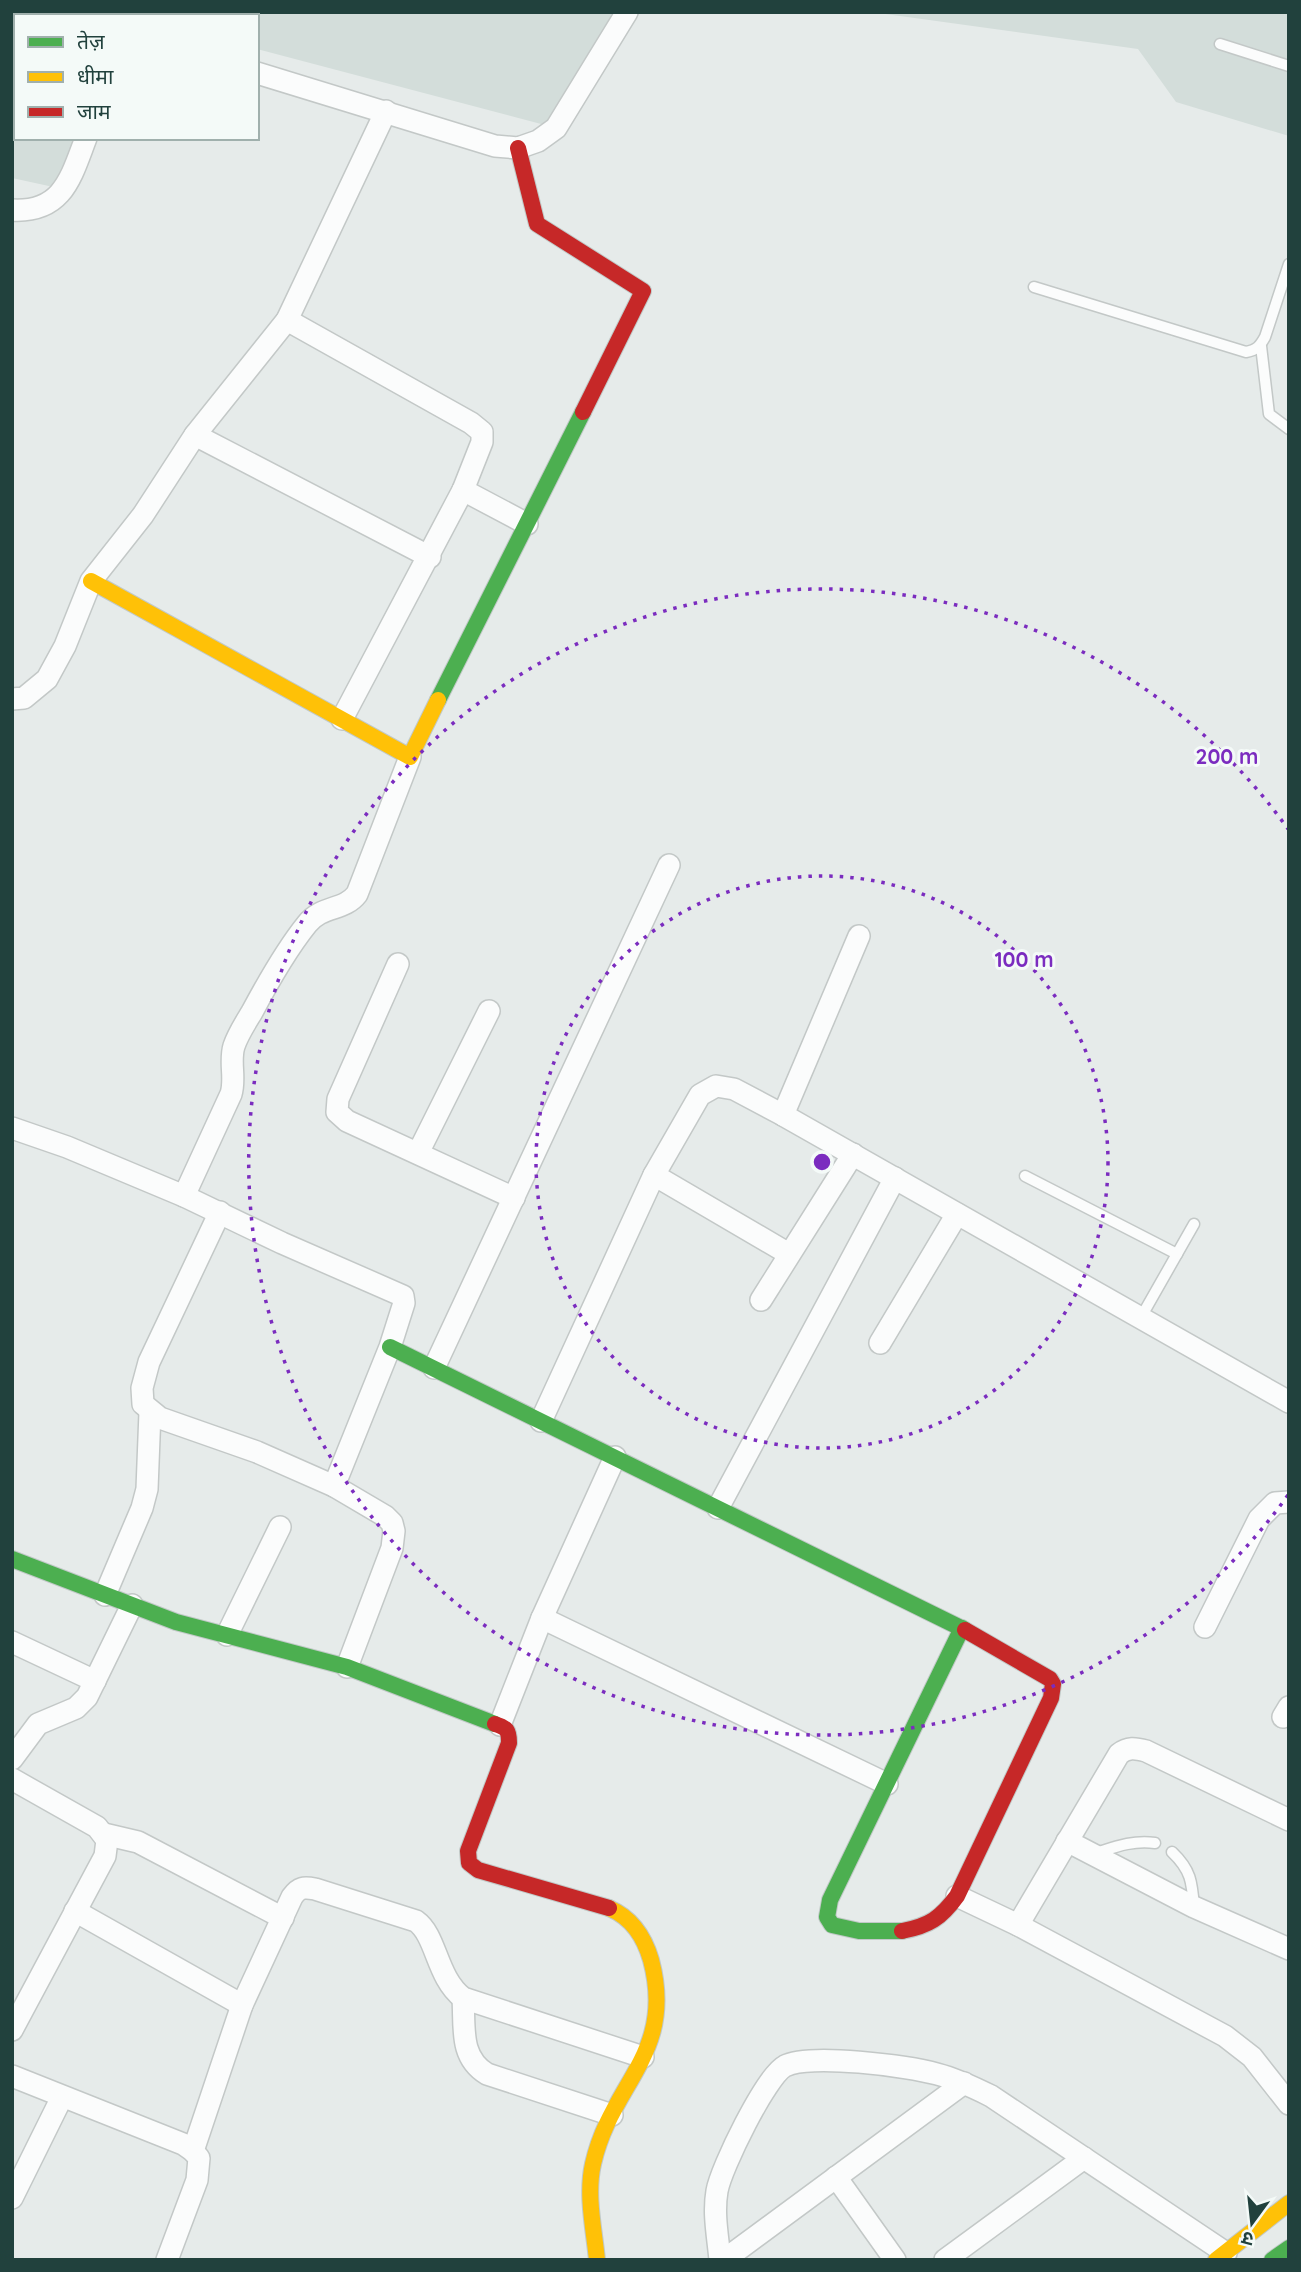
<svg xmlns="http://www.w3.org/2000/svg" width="1301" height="2272" font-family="Quicksand,'Noto Sans Devanagari',sans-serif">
<rect width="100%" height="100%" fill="#e6ebea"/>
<g fill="#d3ddda">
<path d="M 12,12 L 613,12 L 560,129 L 257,49 L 257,16 L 16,16 L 16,138 L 87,138 L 58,188 L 12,178 Z"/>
<path d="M 871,12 L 1289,12 L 1289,136 L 1176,102 L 1138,49 Z"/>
</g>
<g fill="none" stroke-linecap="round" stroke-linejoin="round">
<g stroke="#c3c8c7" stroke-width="13">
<g id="lane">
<path d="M 52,12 L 65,16"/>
<path d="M 1220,44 L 1289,66"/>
<path d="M 1034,287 L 1246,352 C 1257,350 1260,346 1265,337 L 1289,264"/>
<path d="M 1261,346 L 1269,414 L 1289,429"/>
<path d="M 1025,1176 L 1177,1254"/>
<path d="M 1140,1319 L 1194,1224"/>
<path d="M 1172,1852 C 1191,1870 1192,1882 1194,1907"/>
<path d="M 1093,1854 C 1115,1847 1132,1840 1155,1843"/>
</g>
</g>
<g stroke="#c3c8c7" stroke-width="24">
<g id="street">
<path d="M 257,73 L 495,146 L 518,148 L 538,141 L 556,128 L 627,12"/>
<path d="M 12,210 C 63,213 71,177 86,138"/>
<path d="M 287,320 L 471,423 L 482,432 L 482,442 L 463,490 L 342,719"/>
<path d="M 195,435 L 430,557"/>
<path d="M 463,490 L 527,524"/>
<path d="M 12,699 L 24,698 L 47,679 L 65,646 L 91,581 L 143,515 L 195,435 L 287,320 L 386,111"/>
<path d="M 398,964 L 338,1099 L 337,1112 L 347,1121 L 514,1198"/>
<path d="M 783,1115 L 859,936"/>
<path d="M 12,1128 L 67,1147 L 184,1196 L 282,1243 L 403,1296 L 404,1303 L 390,1347 L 334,1486"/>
<path d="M 418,1153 L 489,1011"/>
<path d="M 654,1175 L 789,1254"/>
<path d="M 184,1196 L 231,1094 C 236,1078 229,1062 234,1046 C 238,1034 246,1022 252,1012 C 268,982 286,950 307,924 C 322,905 344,911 357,894 L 410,757"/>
<path d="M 220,1212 L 149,1362 L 142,1388 L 143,1404 L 160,1418 L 257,1452 L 334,1486 L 385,1516 L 392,1523 L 394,1531 L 392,1548 L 347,1667"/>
<path d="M 761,1300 L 853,1154"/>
<path d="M 880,1343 L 957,1214"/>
<path d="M 434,1368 L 669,865"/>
<path d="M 541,1421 L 654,1175 L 700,1095 L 716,1086 L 734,1089 L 783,1115 L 1289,1402"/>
<path d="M 718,1508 L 895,1178"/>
<path d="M 105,1595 L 142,1508 L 147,1489 L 150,1412"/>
<path d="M 542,1618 L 887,1784"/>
<path d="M 1205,1627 L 1259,1519 L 1275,1503 L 1289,1502"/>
<path d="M 227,1635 L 280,1527"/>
<path d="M 12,1642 L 95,1681"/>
<path d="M 1283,1717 L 1289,1707"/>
<path d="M 500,1725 L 542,1618 L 615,1457"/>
<path d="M 12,1759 L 38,1724 L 76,1708 L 87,1697 L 132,1605"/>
<path d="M 12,1779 L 97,1827 L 107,1840 L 105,1856 L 12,2030"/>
<path d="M 104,1834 L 138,1842 L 283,1918"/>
<path d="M 1067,1841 L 1194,1907 L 1289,1949"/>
<path d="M 957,1896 L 1018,1925 L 1225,2036 L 1252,2057 L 1289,2104"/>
<path d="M 75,1911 L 242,2005"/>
<path d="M 1018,1925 L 1119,1754 C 1128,1747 1135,1748 1146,1751 L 1289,1820"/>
<path d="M 463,1998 C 465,2027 459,2057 487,2074 L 612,2115"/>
<path d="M 12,2076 L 183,2144 L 193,2151 L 199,2158 L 197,2180 L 167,2260"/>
<path d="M 193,2151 L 242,2005 L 292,1897 C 299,1887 304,1887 315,1889 L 416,1921 C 437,1936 436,1977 463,1998 L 643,2057"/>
<path d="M 836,2177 L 895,2260"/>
<path d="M 12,2198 L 62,2097"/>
<path d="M 720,2260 C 718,2237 713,2214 717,2191 C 721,2168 766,2076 785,2066 C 808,2053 909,2066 937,2074 C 956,2079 973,2087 991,2096 L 1226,2253"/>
<path d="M 724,2260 L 964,2083"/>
<path d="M 945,2260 L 1084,2158"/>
</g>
</g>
<g stroke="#c1c9c7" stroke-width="18">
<g id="fast">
<path d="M 438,700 L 583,412"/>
<path d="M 390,1347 L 965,1630"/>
<path d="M 12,1559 L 176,1622 L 347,1667 L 495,1724"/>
<path d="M 902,1931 L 859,1931 L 832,1925 L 827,1917 L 830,1900 L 962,1628"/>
<path d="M 1272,2260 L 1289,2248"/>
</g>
</g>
<g stroke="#c1c9c7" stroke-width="18">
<g id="slow">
<path d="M 91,581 L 410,757 L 438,700"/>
<path d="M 597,2260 C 594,2229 586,2195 593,2164 C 611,2083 676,2054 651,1960 C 644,1936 632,1918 609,1908"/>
<path d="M 1216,2260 L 1289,2203"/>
</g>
</g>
<g stroke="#c1c9c7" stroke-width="18">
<g id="jam">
<path d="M 518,148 L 537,224 L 643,291 L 583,412"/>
<path d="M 495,1724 C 507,1728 509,1730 509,1743 L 468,1851 L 469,1863 L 478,1870 L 609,1908"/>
<path d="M 902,1931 C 929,1926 941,1918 957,1896 L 1051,1698 L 1053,1684 L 1050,1679 L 965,1630"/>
</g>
</g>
<use href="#lane" stroke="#fbfcfc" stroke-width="10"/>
<use href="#street" stroke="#fbfcfc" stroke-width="21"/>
<use href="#fast" stroke="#4caf50" stroke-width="16"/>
<use href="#slow" stroke="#ffc107" stroke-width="16"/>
<use href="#jam" stroke="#c62828" stroke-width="16"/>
</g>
<g fill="none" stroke="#7b2cbf" stroke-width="3.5" stroke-dasharray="3.5 7">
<circle cx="822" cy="1162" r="286"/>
<path d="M1288 1495A573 573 0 1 1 1288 829"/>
</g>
<circle cx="822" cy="1162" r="10" fill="#7b2cbf" stroke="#f4faf8" stroke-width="3.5"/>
<g font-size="21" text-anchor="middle" font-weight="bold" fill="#7b2cbf" stroke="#f4faf8" stroke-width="6" stroke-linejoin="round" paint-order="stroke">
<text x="1227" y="764">200 m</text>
<text x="1024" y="967">100 m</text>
</g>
<rect width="1301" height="2272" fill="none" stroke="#21413d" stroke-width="28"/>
<rect x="14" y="14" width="245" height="126" fill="#f4faf8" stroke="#a0b0ad" stroke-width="2"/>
<rect x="28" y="37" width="35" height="10" fill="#4caf50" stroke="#a0b0ad" stroke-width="2"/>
<text x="77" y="49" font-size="21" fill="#21413d">तेज़</text>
<rect x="28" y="72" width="35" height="10" fill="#ffc107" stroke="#a0b0ad" stroke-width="2"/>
<text x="77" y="84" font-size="21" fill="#21413d">धीमा</text>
<rect x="28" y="107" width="35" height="10" fill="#c62828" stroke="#a0b0ad" stroke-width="2"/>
<text x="77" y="119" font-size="21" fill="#21413d">जाम</text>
<g transform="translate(1252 2223) rotate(195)" stroke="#f4faf8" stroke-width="5" paint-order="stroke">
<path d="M0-5L12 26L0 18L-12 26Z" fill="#21413d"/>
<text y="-10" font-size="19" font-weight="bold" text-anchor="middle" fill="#21413d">उ</text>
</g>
</svg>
